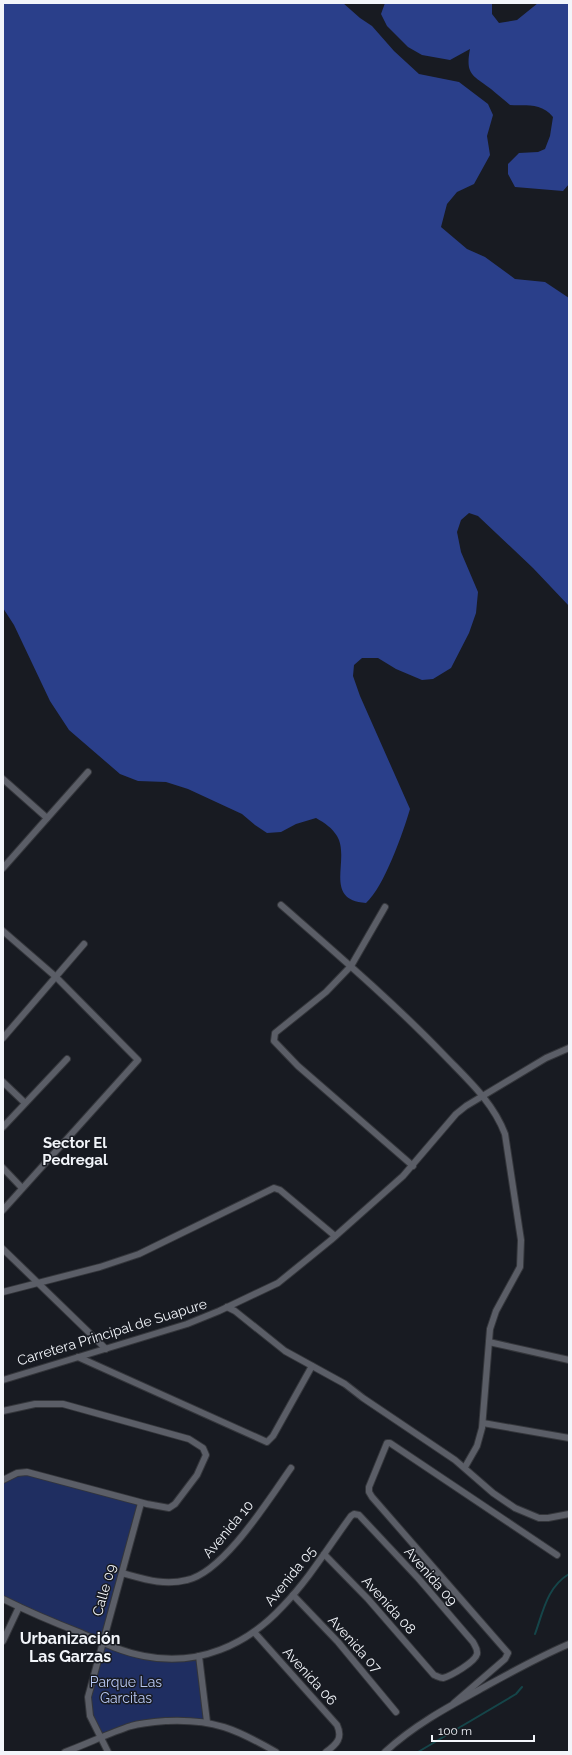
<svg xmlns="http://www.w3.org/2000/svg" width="572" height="1755" font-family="Raleway,sans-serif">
<rect width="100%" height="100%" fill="#181b22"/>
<path fill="#1f2e61" d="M 21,1472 L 141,1503 L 102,1642 L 143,1656 L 199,1656 L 207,1722 L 151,1722 L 101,1738 L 88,1708 L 102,1642 L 3,1599 L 3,1480 Z"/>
<g fill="#2a3f8a">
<path d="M 3,3 L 343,3 L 360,18 L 372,26 L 394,51 L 419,74 L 459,82 L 488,104 L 493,115 L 487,136 L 490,155 L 474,184 L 457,192 L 447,204 L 441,227 L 467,249 L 485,257 L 515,279 L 545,282 L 569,298 L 569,606 L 533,568 L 478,516 L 469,513 L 461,520 L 457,532 L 461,552 L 478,592 L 476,613 L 469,633 L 451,668 L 433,679 L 422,680 L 396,669 L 378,658 L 362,658 L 354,665 L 353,676 L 360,696 L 410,809 C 403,833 384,887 366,903 C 322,900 351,859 337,836 C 332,828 325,823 316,818 L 296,824 L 281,832 L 267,833 L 255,825 L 242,814 L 188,789 L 166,782 L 138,781 L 120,774 L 69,730 L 50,701 L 14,625 L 3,608 Z"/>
<path d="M 385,3 L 492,3 L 492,14 L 499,23 L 517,20 L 538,3 L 569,3 L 569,184 L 563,191 L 515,187 L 508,174 L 508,164 L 519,153 L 538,152 L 545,149 L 550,136 L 553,117 C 541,102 526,106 510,105 C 504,100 497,94 491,89 C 473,75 465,75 470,49 L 450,60 L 422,55 L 408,47 L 387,26 L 381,14 Z"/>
</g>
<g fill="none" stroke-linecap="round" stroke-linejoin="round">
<g stroke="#154549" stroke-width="2">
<path d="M 535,1634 C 543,1612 547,1587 569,1574"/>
<path d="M 418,1752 L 516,1694 L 522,1687"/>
</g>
<g stroke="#34363b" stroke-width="8">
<g id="street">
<path d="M 3,779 L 47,818"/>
<path d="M 3,868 L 88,772"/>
<path d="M 281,905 C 337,954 393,1002 444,1055 C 468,1080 493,1102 505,1134 L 521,1240 L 520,1267 L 496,1311 L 490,1329 L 482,1428 L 477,1446 L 465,1467"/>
<path d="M 385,907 L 351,966 L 326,992 L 275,1033 L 274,1041 L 298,1066 L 413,1166"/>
<path d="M 3,931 L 56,977 L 138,1060 L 3,1210"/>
<path d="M 3,1038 L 84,944"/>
<path d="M 3,1082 L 25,1103"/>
<path d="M 3,1127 L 67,1059"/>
<path d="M 3,1168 L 22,1188"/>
<path d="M 3,1249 L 106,1349"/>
<path d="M 3,1292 L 100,1267 L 139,1254 L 274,1188 L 280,1190 L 335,1236"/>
<path d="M 227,1307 L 235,1311 L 285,1351 L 345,1384 L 363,1398 L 455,1460 L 493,1493 L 515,1508 L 539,1518 L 548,1518 L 569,1514"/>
<path d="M 489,1342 L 569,1360"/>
<path d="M 78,1357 L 267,1442 L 273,1436 L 312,1366"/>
<path d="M 3,1380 L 187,1324 L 219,1311 L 278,1283 L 331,1240 L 403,1176 L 456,1114 L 466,1106 L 546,1058 L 569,1048"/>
<path d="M 3,1411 L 35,1404 L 63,1404 L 189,1439 L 203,1448 L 206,1455 L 197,1475 L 175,1504 L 169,1508 L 147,1504 L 27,1472 L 17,1473 L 3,1480"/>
<path d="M 483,1423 L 569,1438"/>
<path d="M 122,1573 C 144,1579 164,1586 187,1580 C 224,1572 269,1499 291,1468"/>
<path d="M 293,1595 L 338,1642 L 396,1712"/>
<path d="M 3,1599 C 29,1612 55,1623 81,1633 C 101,1642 122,1652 144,1656 C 198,1667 247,1645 283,1606 C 309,1579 329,1546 351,1516 L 354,1514 L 359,1515 L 418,1578 L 473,1642 C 475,1646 478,1649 477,1654 C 475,1662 451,1676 443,1678 C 440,1678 437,1676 434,1675 L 368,1599 L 324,1554"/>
<path d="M 254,1632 L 337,1725 C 343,1738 337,1744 326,1752"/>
<path d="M 3,1641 L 19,1607"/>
<path d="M 199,1656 L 207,1722"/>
<path d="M 454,1703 L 505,1659 L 508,1653 L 372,1497 L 369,1492 L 369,1487 L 387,1443 L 390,1443 L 557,1555"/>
<path d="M 65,1752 C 87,1744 109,1733 131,1726 C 142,1723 155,1722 167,1721 C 214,1719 236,1729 276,1752"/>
<path d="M 108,1752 L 90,1716 L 88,1697 L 141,1503"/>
<path d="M 385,1752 C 413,1726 446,1708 479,1690 C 510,1673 536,1658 569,1644"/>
</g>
</g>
<use href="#street" stroke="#5b5e67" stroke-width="6"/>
</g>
<g text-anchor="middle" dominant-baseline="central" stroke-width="3" stroke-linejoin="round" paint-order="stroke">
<g font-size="14" fill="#f2f5fa" stroke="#181b22">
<text transform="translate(112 1332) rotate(-17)">Carretera Principal de Suapure</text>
<text transform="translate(228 1529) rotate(-50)">Avenida 10</text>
<text transform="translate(290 1576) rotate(-51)">Avenida 05</text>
<text transform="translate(431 1576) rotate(49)">Avenida 09</text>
<text transform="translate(104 1590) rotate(-74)">Calle 09</text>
<text transform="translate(389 1605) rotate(48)">Avenida 08</text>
<text transform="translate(355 1644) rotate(48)">Avenida 07</text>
<text transform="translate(310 1676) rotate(48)">Avenida 06</text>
</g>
<g font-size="14" fill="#b8c8f3" stroke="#181b22">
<text x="126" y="1682">Parque Las<tspan x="126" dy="16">Garcitas</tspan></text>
</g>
<g font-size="15" font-weight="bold" fill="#f2f5fa" stroke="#181b22">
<text x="75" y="1143">Sector El<tspan x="75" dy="17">Pedregal</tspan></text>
</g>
<g font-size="16" font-weight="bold" fill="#f2f5fa" stroke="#181b22">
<text x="70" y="1638">Urbanización<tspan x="70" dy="18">Las Garzas</tspan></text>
</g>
</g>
<rect width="572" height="1755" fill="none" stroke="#f2f5fa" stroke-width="8"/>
<path d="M432 1735v6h102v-6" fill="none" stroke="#f2f5fa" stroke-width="2"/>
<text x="438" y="1735" font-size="12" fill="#f2f5fa" stroke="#181b22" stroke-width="3" paint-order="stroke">100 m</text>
</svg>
